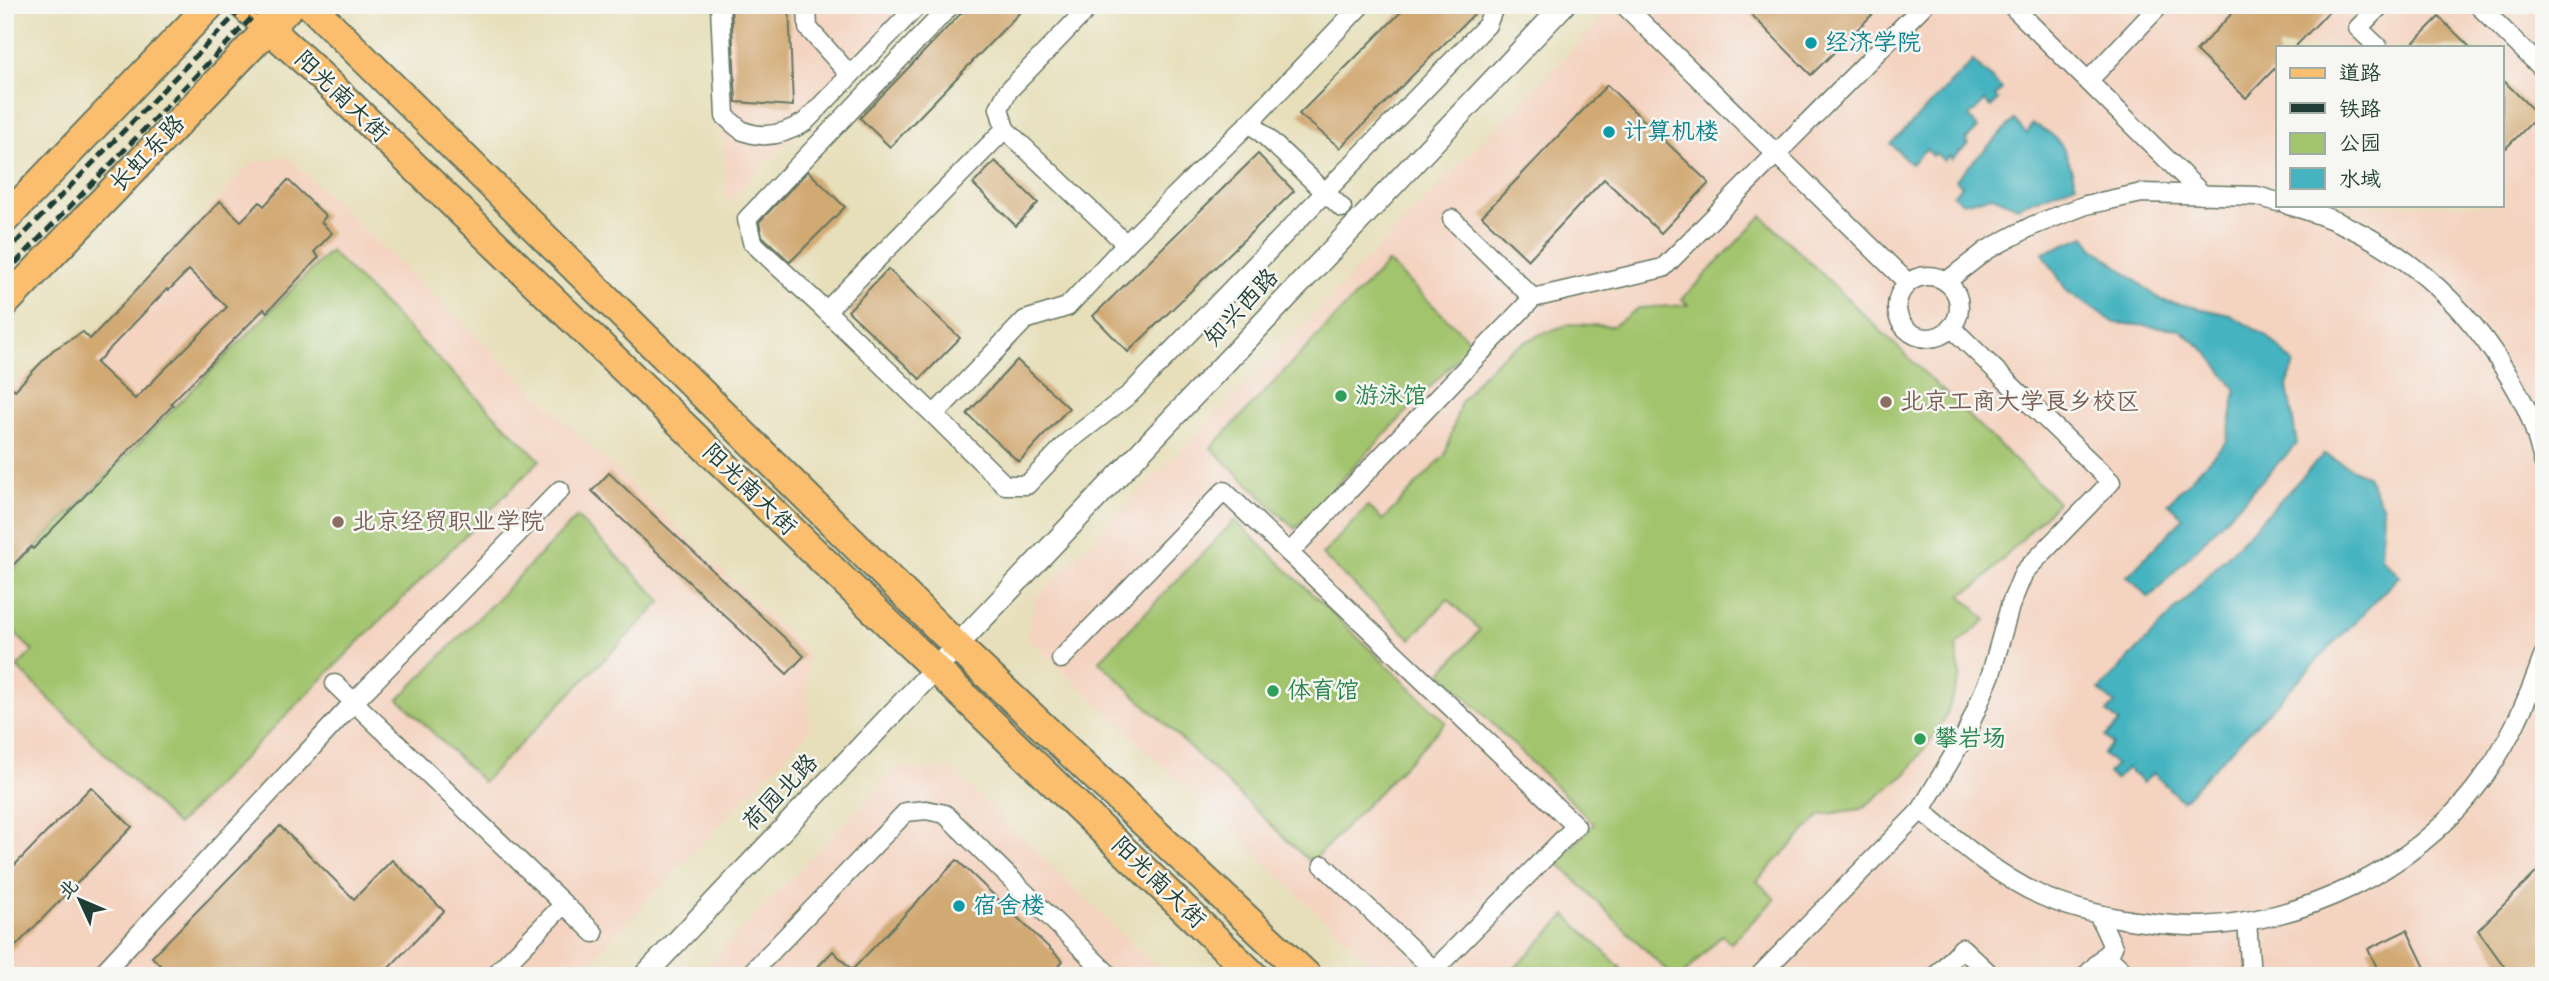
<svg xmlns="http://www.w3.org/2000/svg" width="2549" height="981" font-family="Mynerve,'LXGW WenKai TC',sans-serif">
<rect width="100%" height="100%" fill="#f6f6f2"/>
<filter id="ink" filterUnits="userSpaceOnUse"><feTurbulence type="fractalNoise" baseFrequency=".0143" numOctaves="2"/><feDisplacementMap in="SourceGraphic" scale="14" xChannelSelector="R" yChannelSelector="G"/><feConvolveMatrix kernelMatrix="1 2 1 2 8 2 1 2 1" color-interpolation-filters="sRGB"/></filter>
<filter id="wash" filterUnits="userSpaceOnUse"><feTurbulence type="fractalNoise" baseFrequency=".00686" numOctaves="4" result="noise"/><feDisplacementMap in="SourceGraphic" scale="28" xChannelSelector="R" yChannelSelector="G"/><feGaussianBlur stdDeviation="1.57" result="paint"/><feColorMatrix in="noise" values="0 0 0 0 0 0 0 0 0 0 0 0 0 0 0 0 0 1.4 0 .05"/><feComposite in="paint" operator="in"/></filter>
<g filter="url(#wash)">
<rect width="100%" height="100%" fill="#e7dfba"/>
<g fill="#f4d3c0" fill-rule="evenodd">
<path d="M 716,5 L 921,5 L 727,203 Z"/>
<path d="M 1616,5 L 2544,5 L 2544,976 L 1384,976 L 1027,637 L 1035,599 ZM 2278,47 L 2502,47 L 2502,205 L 2278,205 Z"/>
<path d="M 287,156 L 807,652 L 809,731 L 576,976 L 5,976 L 5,392 L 20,378 L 95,334 L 250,164 Z"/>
<path d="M 897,768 L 953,771 L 1165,976 L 697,976 Z"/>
</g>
<g fill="#a2c46d" stroke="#608050" stroke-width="2">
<path d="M 1762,216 L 2058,502 L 1978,585 L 1961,595 L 1986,620 L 1956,645 L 1960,677 L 1944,721 L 1906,774 L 1861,809 L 1821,815 L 1757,881 L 1775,899 L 1731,943 L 1722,935 L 1682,976 L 1672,976 L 1557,862 L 1594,824 L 1441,673 L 1480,630 L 1448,599 L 1411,639 L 1322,555 L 1368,506 L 1383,520 L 1445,455 L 1461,402 L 1481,376 L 1508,351 L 1541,334 L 1570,324 L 1613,326 L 1639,308 L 1688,305 L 1682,299 Z"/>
<path d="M 330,251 L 540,460 L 177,825 L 17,667 L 33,651 L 5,624 L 5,578 Z"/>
<path d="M 1388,262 L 1472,343 L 1295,529 L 1211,448 Z"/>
<path d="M 577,517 L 662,601 L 483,782 L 399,699 Z"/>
<path d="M 1235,520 L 1446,722 L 1311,863 L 1099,661 Z"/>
<path d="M 1566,915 L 1621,968 L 1614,976 L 1513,976 L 1510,973 Z"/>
</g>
<g fill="#45b3c0" stroke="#32787a" stroke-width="2">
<path d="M 1973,61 L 2002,89 L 1995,96 L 1998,100 L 1991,107 L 1985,101 L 1969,117 L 1978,128 L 1966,140 L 1968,144 L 1952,159 L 1949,156 L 1944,161 L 1936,153 L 1933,156 L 1926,149 L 1911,164 L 1891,144 Z"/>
<path d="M 2014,120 L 2027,134 L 2032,124 C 2063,135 2067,154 2076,184 L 2017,207 L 1993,196 L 1963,203 L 1953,195 L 1962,185 L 1955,180 Z"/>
<path d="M 2085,236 L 2093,247 L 2161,300 L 2230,315 L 2267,336 L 2294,363 L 2287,386 L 2297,444 L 2149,598 L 2127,576 L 2183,518 L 2168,503 L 2227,441 L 2236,390 L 2208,353 L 2179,329 L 2115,323 L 2067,291 L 2043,253 Z"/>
<path d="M 2324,454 L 2367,476 L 2383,507 L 2381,558 L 2400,575 L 2182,801 L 2153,773 L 2143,783 L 2127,768 L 2115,780 L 2108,773 L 2116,765 L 2103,754 L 2112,744 L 2105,737 L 2119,723 L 2107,712 L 2115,704 L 2099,690 Z"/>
</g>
<g id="blocks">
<g fill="#d1a973" fill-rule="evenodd">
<path d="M 731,5 L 789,5 L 793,106 L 736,102 Z"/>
<path d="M 969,5 L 1027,5 L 890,147 L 860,118 Z"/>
<path d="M 1408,5 L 1483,5 L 1340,148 L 1299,114 Z"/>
<path d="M 1742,5 L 1882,5 L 1811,75 Z"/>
<path d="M 2240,5 L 2335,5 L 2295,47 L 2278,47 L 2278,65 L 2246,98 L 2196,51 Z"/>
<path d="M 2439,17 L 2470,47 L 2409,47 Z"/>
<path d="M 2502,79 L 2535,112 L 2533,121 L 2502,152 Z"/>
<path d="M 1607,85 L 1709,183 L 1661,233 L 1604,179 L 1528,260 L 1482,216 Z"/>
<path d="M 1258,154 L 1294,191 L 1128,352 L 1093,316 Z"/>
<path d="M 995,161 L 1038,203 L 1016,226 L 973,184 Z"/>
<path d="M 808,171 L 845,207 L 790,262 L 762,236 L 759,222 Z"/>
<path d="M 288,180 L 326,216 L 321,222 L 332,233 L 314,252 L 319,257 L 267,312 L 264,309 L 171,403 L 173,405 L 33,549 L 31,547 L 5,573 L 5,381 L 15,390 L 53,350 L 83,332 L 90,339 L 220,201 L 241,221 L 260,202 L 264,206 ZM 189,270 L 227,307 L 135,399 L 96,363 L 167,289 L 169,290 Z"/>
<path d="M 888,269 L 960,338 L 920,379 L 848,311 Z"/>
<path d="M 1017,360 L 1069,408 L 1019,462 L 967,414 Z"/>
<path d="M 609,473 L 804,656 L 787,674 L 592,491 Z"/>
<path d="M 91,787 L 132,827 L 5,957 L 5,875 Z"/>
<path d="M 280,826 L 354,899 L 392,860 L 444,911 L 381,976 L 171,976 L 152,957 Z"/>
<path d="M 957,860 L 1063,961 L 1049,976 L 809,976 L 833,951 L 852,970 Z"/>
<path d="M 2544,865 L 2544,976 L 2511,976 L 2478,930 Z"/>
<path d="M 2407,930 L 2429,976 L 2381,976 L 2368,949 Z"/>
</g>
</g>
</g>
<g filter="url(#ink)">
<use href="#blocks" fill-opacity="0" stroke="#657663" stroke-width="2"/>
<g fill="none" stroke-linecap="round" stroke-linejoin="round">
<g stroke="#657663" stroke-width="21">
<g id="minor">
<path d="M 720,5 L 725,116 C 730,120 737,128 743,131 C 765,140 787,133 805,122 L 918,5"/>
<path d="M 807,5 L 808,28 L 850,75"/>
<path d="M 1091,5 L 1008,91 L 999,108 L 1005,129 L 1126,244 L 1250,122 L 1342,208"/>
<path d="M 1624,5 L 1908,283"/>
<path d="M 2011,5 L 2203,195"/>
<path d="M 2478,5 L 2544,70"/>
<path d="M 2378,47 L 2358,28 L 2381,5"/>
<path d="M 2088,81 L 2160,5"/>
<path d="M 2544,119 L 2544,130"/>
<path d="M 1250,122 L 1361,5"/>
<path d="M 2288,205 C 2380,229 2455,289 2505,370 C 2514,385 2524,401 2530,417 C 2536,432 2540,449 2544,464"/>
<path d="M 1452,219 L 1533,298"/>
<path d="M 1126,244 L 1067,307 L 1025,320 L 934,415 L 1005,485 L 1027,485 L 1069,441 L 1130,394 L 1487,25 L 1495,5"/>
<circle cx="1928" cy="307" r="31"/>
<path d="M 1947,281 L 1987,250 L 2032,226 L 2086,205 L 2142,193 L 2257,196 L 2278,202"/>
<path d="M 826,311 L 752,242 L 747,219 L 951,5"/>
<path d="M 934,415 L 826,311 L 1005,129"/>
<path d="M 1289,553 L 1533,298 L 1663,268 L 1924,5"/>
<path d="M 1061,659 L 1224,491 L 1576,826 L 1434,970"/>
<path d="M 335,684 L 594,933"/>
<path d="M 1921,810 C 1959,842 1996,875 2042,896 C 2067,907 2096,914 2123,919 C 2149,923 2176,927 2202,926 C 2305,921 2410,871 2474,790 C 2507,748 2527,703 2544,654"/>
<path d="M 1323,865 L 1440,976"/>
<path d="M 2247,921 L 2251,976"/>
<path d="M 2106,955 L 2128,976"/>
<path d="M 100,976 L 354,702 L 560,490"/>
<path d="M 494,976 L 564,904"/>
<path d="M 748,976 L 906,812 L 926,810 L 945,814 L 1110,976"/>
<path d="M 1759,976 L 1921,810 L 1966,734 L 1991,674 L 2010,606 L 2024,572 L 2111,482 L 1951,327"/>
<path d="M 1936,976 L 1962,948 L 1992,976"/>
<path d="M 2086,976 L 2113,947 L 2098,914"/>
</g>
</g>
<g stroke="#657663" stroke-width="24">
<path id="tertiary" d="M 644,976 L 1564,5"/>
</g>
<g stroke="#657663" stroke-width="32">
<g id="primary">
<path d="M 243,5 L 307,63 L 1254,976"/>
<path d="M 310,5 L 957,646 L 1307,976"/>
<path d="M 5,219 L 210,5"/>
<path d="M 5,303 L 291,5"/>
</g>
</g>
<use href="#minor" stroke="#fff" stroke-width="18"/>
<use href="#tertiary" stroke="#fff" stroke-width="21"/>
<use href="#primary" stroke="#fbbe6e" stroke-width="28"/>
<g stroke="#1f3d34" stroke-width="5" stroke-dasharray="10 5" stroke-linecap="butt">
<path d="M 5,254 L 245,5"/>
<path d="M 5,274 L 264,5"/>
</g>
</g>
</g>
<g fill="#0f9aa8" stroke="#f6f6f2" stroke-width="2.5">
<circle cx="1811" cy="43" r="7"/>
<circle cx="1609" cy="132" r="7"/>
<circle cx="959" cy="906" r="7"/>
</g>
<g fill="#2e9e5b" stroke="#f6f6f2" stroke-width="2.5">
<circle cx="1341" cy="396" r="7"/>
<circle cx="1273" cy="691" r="7"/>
<circle cx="1920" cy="739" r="7"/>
</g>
<g fill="#8d6e63" stroke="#f6f6f2" stroke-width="2.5">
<circle cx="1886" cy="402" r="7"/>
<circle cx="338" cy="522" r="7"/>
</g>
<g text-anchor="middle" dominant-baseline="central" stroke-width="5" stroke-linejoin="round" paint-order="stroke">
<g font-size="24" fill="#0d838f" stroke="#f6f6f2" text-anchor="start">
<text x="1825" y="43">经济学院</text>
<text x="1623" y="132">计算机楼</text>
<text x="973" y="906">宿舍楼</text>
</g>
<g font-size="24" fill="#1f3d34" stroke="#f6f6f2">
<text transform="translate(341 97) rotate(44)">阳光南大街</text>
<text transform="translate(148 154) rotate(-46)">长虹东路</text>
<text transform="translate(1242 308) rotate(-47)">知兴西路</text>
<text transform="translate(749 490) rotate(44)">阳光南大街</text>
<text transform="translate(781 793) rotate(-46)">荷园北路</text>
<text transform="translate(1158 883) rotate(44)">阳光南大街</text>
</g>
<g font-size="24" fill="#27864d" stroke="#f6f6f2" text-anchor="start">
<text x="1355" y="396">游泳馆</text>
<text x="1287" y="691">体育馆</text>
<text x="1934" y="739">攀岩场</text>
</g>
<g font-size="24" fill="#785e54" stroke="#f6f6f2" text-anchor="start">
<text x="1900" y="402">北京工商大学良乡校区</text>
<text x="352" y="522">北京经贸职业学院</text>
</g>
</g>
<rect width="2549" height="981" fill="none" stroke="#f6f6f2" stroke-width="28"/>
<rect x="2276" y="46" width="228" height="161" fill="#f6f6f2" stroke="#a0aca6" stroke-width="2"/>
<rect x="2290" y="68" width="35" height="10" fill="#fbbe6e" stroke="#a0aca6" stroke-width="2"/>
<text x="2339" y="80" font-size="21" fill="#1f3d34">道路</text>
<rect x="2290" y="103" width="35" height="10" fill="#1f3d34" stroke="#a0aca6" stroke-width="2"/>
<text x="2339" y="116" font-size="21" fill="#1f3d34">铁路</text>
<rect x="2290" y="133" width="35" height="21" fill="#a2c46d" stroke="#a0aca6" stroke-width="2"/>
<text x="2339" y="150" font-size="21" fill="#1f3d34">公园</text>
<rect x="2290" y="168" width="35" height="21" fill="#45b3c0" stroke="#a0aca6" stroke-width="2"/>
<text x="2339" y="186" font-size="21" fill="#1f3d34">水域</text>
<g transform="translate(80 900) rotate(314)" stroke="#f6f6f2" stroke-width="5" paint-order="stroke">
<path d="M0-5L12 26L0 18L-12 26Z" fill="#1f3d34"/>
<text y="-10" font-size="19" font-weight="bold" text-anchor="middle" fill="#1f3d34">北</text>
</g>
</svg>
